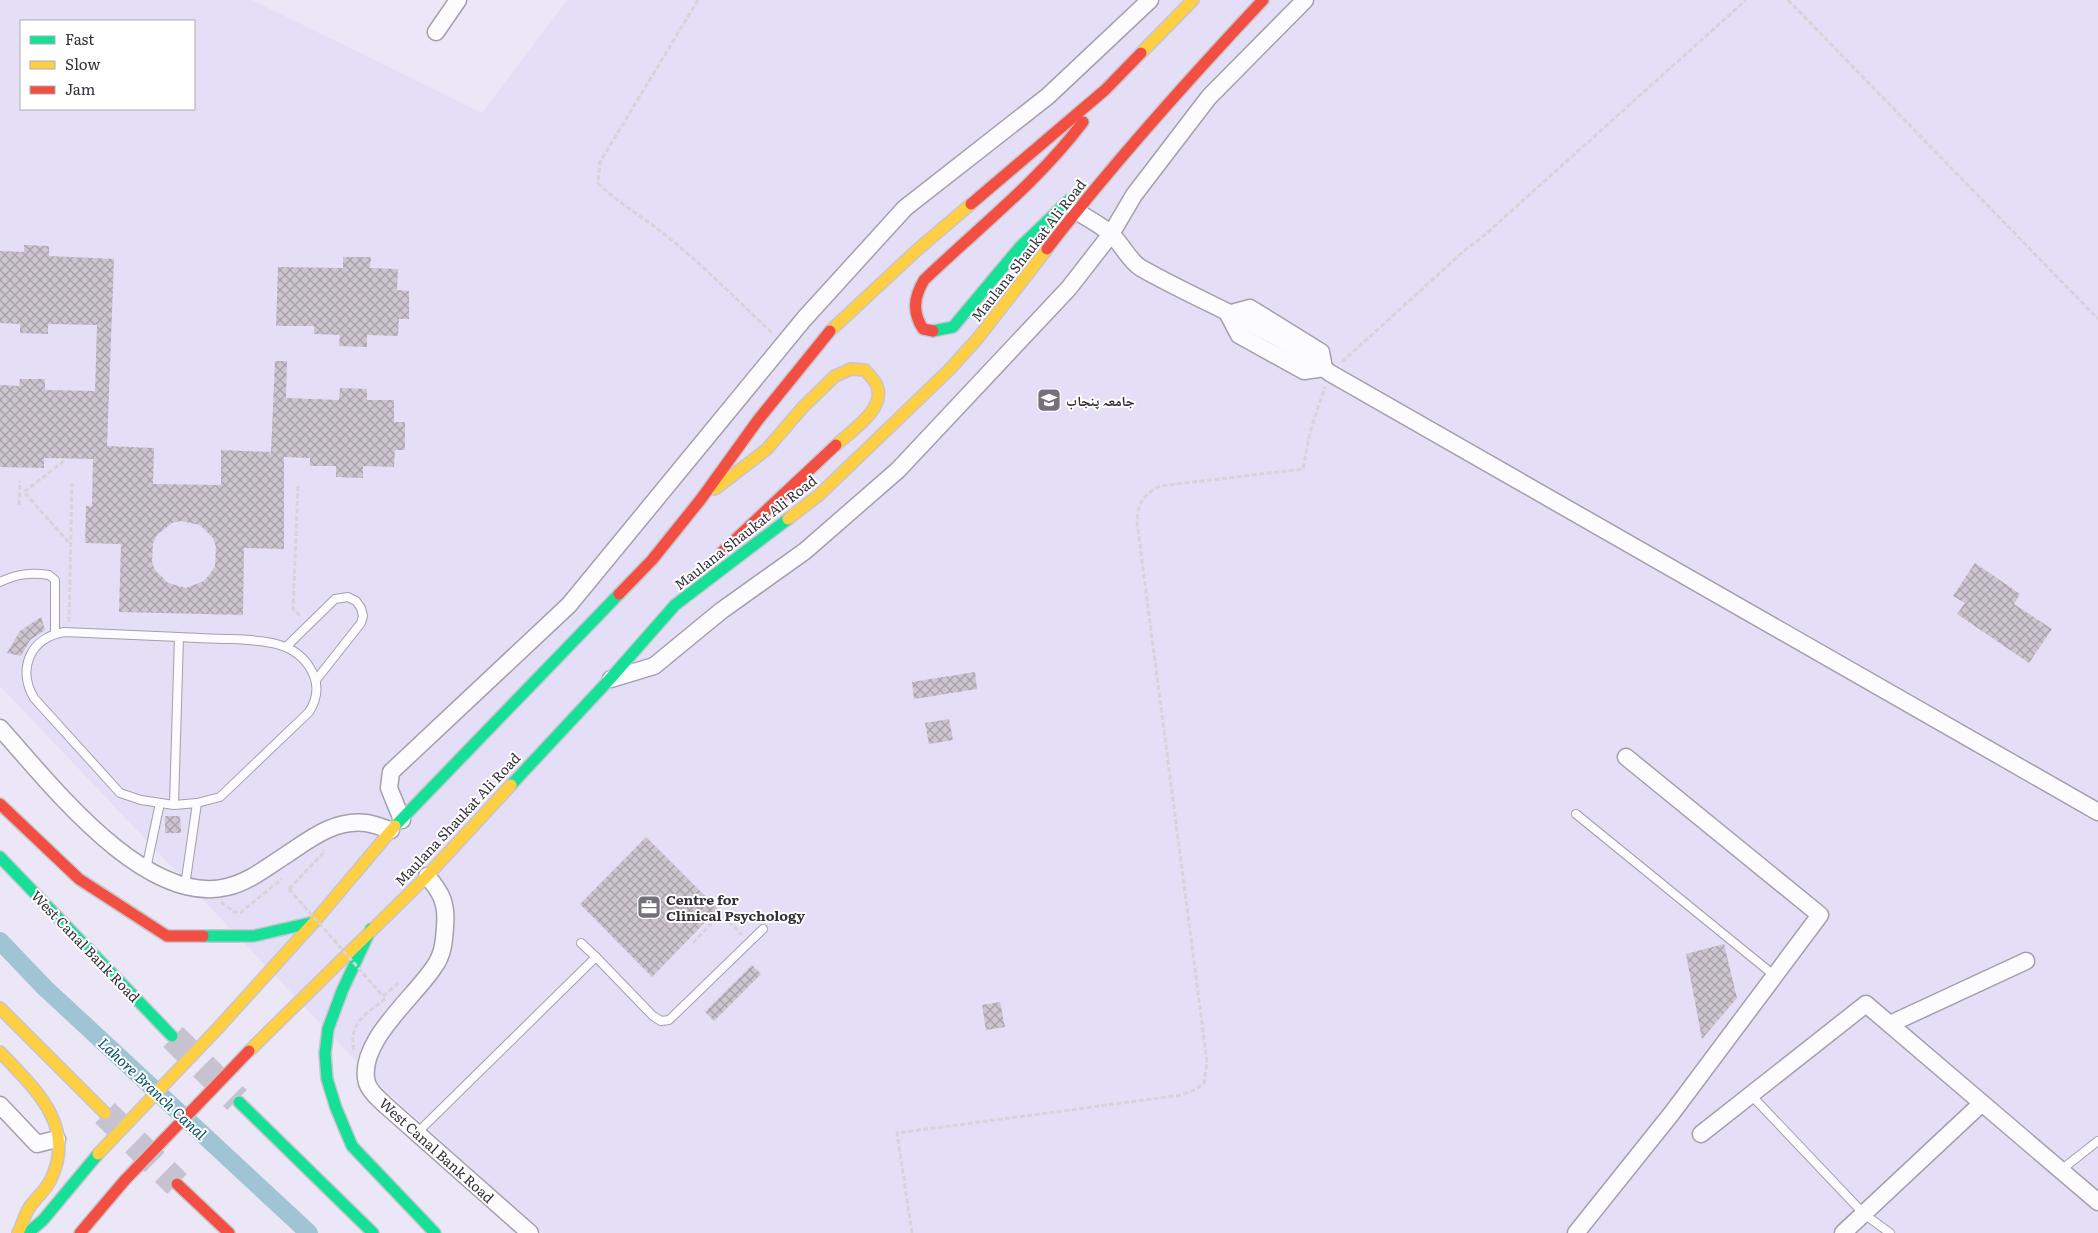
<svg xmlns="http://www.w3.org/2000/svg" width="2098" height="1233" font-family="Literata,'Noto Naskh Arabic',serif">
<defs>
<pattern id="building-cross-hatch" width="8" height="8" patternUnits="userSpaceOnUse" patternTransform="scale(1.25)"><rect width="8" height="8" fill="#ccc4ce"/><path d="M0 0l8 8M0 8l8-8" fill="none" stroke="#a6a0a8"/></pattern>
</defs>
<rect width="100%" height="100%" fill="#ece7f6"/>
<path fill="#e5def7" fill-rule="evenodd" d="M 0,0 L 252,0 L 482,113 L 567,0 L 2098,0 L 2098,1233 L 543,1233 L 374,1080 L 0,686 ZM 21,21 L 194,21 L 194,109 L 21,109 Z"/>
<g fill="none" stroke-linecap="round" stroke-linejoin="round">
<path stroke="#a0c4d4" stroke-width="18" d="M 0,941 L 45,988 L 309,1233"/>
</g>
<g fill="url(#building-cross-hatch)" fill-rule="evenodd">
<path d="M 24,245 L 49,246 L 49,256 L 114,259 L 107,446 L 154,448 L 153,484 L 221,485 L 221,450 L 271,452 L 275,361 L 287,361 L 286,398 L 339,400 L 340,388 L 367,389 L 367,400 L 394,400 L 394,422 L 405,422 L 405,450 L 395,450 L 394,467 L 363,466 L 363,478 L 336,477 L 336,466 L 310,466 L 310,458 L 284,457 L 284,549 L 244,548 L 243,615 L 119,612 L 121,544 L 85,543 L 86,506 L 92,506 L 93,459 L 44,458 L 44,468 L 0,467 L 0,385 L 19,386 L 20,379 L 45,379 L 45,390 L 95,391 L 97,325 L 48,324 L 48,334 L 20,333 L 20,324 L 0,323 L 0,251 L 24,252 ZM 181,521 L 200,525 L 213,538 L 216,547 L 215,566 L 210,574 L 204,581 L 186,588 L 168,583 L 155,570 L 152,562 L 153,543 L 157,535 L 172,523 Z"/>
<path d="M 343,257 L 371,257 L 370,268 L 398,269 L 397,290 L 409,291 L 409,319 L 399,319 L 398,336 L 367,335 L 367,347 L 339,346 L 340,335 L 314,334 L 314,326 L 276,326 L 278,267 L 343,268 Z"/>
<path d="M 1975,563 L 2020,594 L 2014,604 L 2052,629 L 2029,663 L 1957,614 L 1965,603 L 1953,596 Z"/>
<path d="M 41,617 L 45,630 L 30,640 L 21,656 L 7,653 L 20,631 Z"/>
<path d="M 975,672 L 977,689 L 914,699 L 912,682 Z"/>
<path d="M 949,719 L 953,740 L 929,744 L 925,723 Z"/>
<path d="M 165,816 L 180,816 L 181,833 L 165,833 Z"/>
<path d="M 646,837 L 718,909 L 652,977 L 580,904 Z"/>
<path d="M 1724,944 L 1737,998 L 1702,1039 L 1686,954 Z"/>
<path d="M 752,965 L 761,974 L 714,1021 L 705,1012 Z"/>
<path d="M 1000,1002 L 1005,1027 L 986,1030 L 982,1005 Z"/>
</g>
<g fill="none" stroke-linecap="round" stroke-linejoin="round">
<g stroke="#c7c2d0" stroke-width="28" stroke-dasharray="28 14" stroke-linecap="butt">
<path d="M 173,1037 L 237,1100"/>
<path d="M 105,1113 L 177,1184"/>
</g>
<g stroke="#a3a0ab" stroke-width="10">
<g id="lane">
<path d="M 0,582 C 17,574 31,572 49,575 L 55,580 L 55,634"/>
<path d="M 287,646 L 335,599 L 348,597 L 356,601 L 361,608 L 363,616 L 361,623 L 316,680"/>
<path d="M 174,805 L 179,637 L 64,632 C 30,638 17,669 34,698 L 120,793 L 141,800 L 174,805 L 197,803 L 220,797 L 309,712 C 316,701 319,689 314,676 C 300,641 265,641 233,639 C 215,639 197,638 179,637"/>
<path d="M 1576,814 L 1775,976"/>
<path d="M 146,869 L 160,803"/>
<path d="M 185,886 L 197,803"/>
<path d="M 596,957 L 653,1016 L 661,1021 L 669,1020 L 763,929"/>
<path d="M 1751,1095 L 1864,1214 L 1890,1233"/>
<path d="M 417,1133 L 596,957 L 581,943"/>
<path d="M 2061,1170 L 2098,1141"/>
</g>
</g>
<g stroke="#a3a0ab" stroke-width="19">
<g id="street">
<path d="M 436,32 L 458,0"/>
<path d="M 1076,211 C 1087,218 1101,225 1111,234 C 1122,244 1129,261 1141,268 C 1204,304 1273,328 1330,373 L 2098,812"/>
<path d="M 1250,308 L 1321,352 L 1324,368 L 1304,371 L 1239,335 L 1228,314 Z"/>
<path d="M 611,679 L 654,666 L 721,611 L 805,551 L 898,470 L 1069,288 L 1111,234 L 1134,195 L 1209,97 L 1305,0"/>
<path d="M 0,728 C 49,782 144,907 227,887 C 249,882 267,867 286,855 C 310,839 335,819 366,823 C 374,824 383,828 391,830"/>
<path d="M 402,820 L 389,788 L 391,772 L 569,605 L 804,319 L 905,208 L 1048,96 L 1150,0"/>
<path d="M 427,876 C 442,893 447,904 445,927 C 444,942 443,955 434,967 C 414,998 356,1043 367,1083 C 370,1092 378,1098 384,1104 L 530,1233"/>
<path d="M 1890,1024 L 2026,961"/>
<path d="M 0,1105 L 37,1144 L 57,1139"/>
<path d="M 1701,1134 L 1866,1004 L 2098,1202"/>
<path d="M 1576,1233 L 1672,1113 L 1820,915 L 1626,757"/>
<path d="M 1843,1233 L 1982,1103"/>
</g>
</g>
<g stroke="#c7c5cd" stroke-width="14">
<g id="fast">
<path d="M 933,331 L 953,327 L 1020,247 L 1069,200"/>
<path d="M 511,785 L 609,680 L 675,605 L 788,519"/>
<path d="M 395,826 L 619,594"/>
<path d="M 0,857 L 172,1036"/>
<path d="M 371,929 L 342,991 L 328,1029 L 325,1054 L 327,1079 L 336,1108 L 352,1146 L 435,1233"/>
<path d="M 203,936 L 254,936 L 314,922"/>
<path d="M 239,1102 L 373,1233"/>
<path d="M 28,1233 L 43,1220 L 98,1154"/>
</g>
</g>
<g stroke="#c7c5cd" stroke-width="14">
<g id="slow">
<path d="M 1141,53 L 1193,0"/>
<path d="M 830,331 L 917,250 L 971,204"/>
<path d="M 715,489 L 767,449 L 803,407 L 835,376 L 851,369 L 865,370 C 869,375 875,380 877,386 C 886,409 851,431 836,445"/>
<path d="M 788,519 L 819,495 L 949,370 L 978,338 L 1047,249"/>
<path d="M 0,1008 L 105,1113"/>
<path d="M 219,1027 L 314,922 L 395,826"/>
<path d="M 249,1051 L 427,876 L 511,785"/>
<path d="M 0,1052 C 34,1088 78,1126 50,1181 C 44,1192 35,1199 29,1208 C 24,1216 22,1225 18,1233"/>
</g>
</g>
<g stroke="#c7c5cd" stroke-width="14">
<g id="jam">
<path d="M 971,204 L 1105,90 L 1141,53"/>
<path d="M 1047,249 C 1114,162 1188,80 1263,0"/>
<path d="M 933,331 L 923,329 C 912,312 914,297 924,280 C 978,228 1038,182 1083,122"/>
<path d="M 723,551 L 836,445"/>
<path d="M 619,594 L 652,560 L 701,499 L 758,420 L 830,331"/>
<path d="M 0,804 L 79,879 L 167,936 L 203,936"/>
<path d="M 177,1184 L 229,1233"/>
<path d="M 80,1233 L 125,1180"/>
</g>
</g>
<g stroke="#d6d4d9" stroke-width="3" stroke-dasharray="5 2.5" stroke-linecap="butt">
<path d="M 698,0 L 600,162 L 598,183 C 617,202 638,214 659,230 C 699,261 735,298 772,333"/>
<path d="M 1788,0 L 2098,319"/>
<path d="M 1342,362 L 1466,249 L 1479,240 L 1746,0"/>
<path d="M 64,461 L 24,492 L 70,544"/>
<path d="M 298,486 L 293,609 L 301,617"/>
<path d="M 19,505 L 20,481"/>
<path d="M 69,622 L 72,483"/>
<path d="M 289,889 L 324,852 L 323,850"/>
<path d="M 221,902 L 234,912 L 240,913 L 282,879"/>
<path d="M 693,943 L 721,913 L 742,935"/>
<path d="M 383,996 L 400,982"/>
<path d="M 354,1050 C 348,1022 367,1014 386,998"/>
<path d="M 912,1233 L 897,1133 L 1182,1095 L 1196,1089 L 1204,1083 L 1207,1062 L 1137,522 C 1138,502 1143,495 1160,486 L 1303,469 L 1310,432 L 1325,387"/>
</g>
<use href="#lane" stroke="#fcfbfe" stroke-width="8"/>
<use href="#street" stroke="#fcfbfe" stroke-width="16"/>
<use href="#fast" stroke="#16e098" stroke-width="11"/>
<use href="#slow" stroke="#ffcf43" stroke-width="11"/>
<use href="#jam" stroke="#f24e42" stroke-width="11"/>
<g stroke="#c7c5cd" stroke-width="14" stroke-linecap="butt">
<path id="slow-bridge" d="M 98,1154 L 219,1027"/>
</g>
<g stroke="#c7c5cd" stroke-width="14" stroke-linecap="butt">
<path id="jam-bridge" d="M 125,1180 L 249,1051"/>
</g>
<path stroke="#d6d4d9" stroke-width="3" stroke-dasharray="5 2.5" stroke-linecap="butt" d="M 289,889 L 383,996"/>
<use href="#slow-bridge" stroke="#ffcf43" stroke-width="11"/>
<use href="#jam-bridge" stroke="#f24e42" stroke-width="11"/>
</g>
<defs>
<g id="university-square" transform="scale(1.25)"><rect x="-9" y="-9" width="18" height="18" rx="4" fill="#74707c" stroke="#fff"/><path d="M0-5L7-2L0 1L-7-2ZM-4 1L0 2.5L4 1V4Q0 6-4 4Z" fill="#fff"/></g>
<g id="office-square" transform="scale(1.25)"><rect x="-9" y="-9" width="18" height="18" rx="4" fill="#74707c" stroke="#fff"/><path d="M-6-3h4V-5.5h4V-3h4V5H-6ZM-1-4.5V-3h2v-1.5ZM-6 0V1H6V0Z" fill="#fff"/></g>
</defs>
<g fill-rule="evenodd">
<use href="#university-square" x="1049" y="400"/>
<use href="#office-square" x="649" y="907"/>
</g>
<g text-anchor="middle" dominant-baseline="central" stroke-width="4" stroke-linejoin="round" paint-order="stroke">
<g font-size="14" fill="#33303a" stroke="#fff">
<text transform="translate(1028 250) rotate(-52)">Maulana Shaukat Ali Road</text>
<text transform="translate(745 532) rotate(-38)">Maulana Shaukat Ali Road</text>
<text transform="translate(457 819) rotate(-47)">Maulana Shaukat Ali Road</text>
<text transform="translate(86 946) rotate(46)">West Canal Bank Road</text>
<text transform="translate(437 1150) rotate(42)">West Canal Bank Road</text>
</g>
<g font-size="14" font-weight="bold" fill="#33303a" stroke="#fff" text-anchor="start">
<text x="1066" y="400">جامعہ پنجاب</text>
<text x="666" y="899">Centre for<tspan x="666" dy="16">Clinical Psychology</tspan></text>
</g>
<g font-size="15" font-style="italic" fill="#075365" stroke="#fff">
<text transform="translate(153 1088) rotate(43)">Lahore Branch Canal</text>
</g>
</g>
<rect x="20" y="20" width="175" height="90" fill="#ffffff" stroke="#adacb0"/>
<rect x="30" y="36" width="25" height="8" fill="#16e098" stroke="#adacb0"/>
<text x="65" y="45" font-size="15" fill="#33303a">Fast</text>
<rect x="30" y="61" width="25" height="8" fill="#ffcf43" stroke="#adacb0"/>
<text x="65" y="70" font-size="15" fill="#33303a">Slow</text>
<rect x="30" y="86" width="25" height="8" fill="#f24e42" stroke="#adacb0"/>
<text x="65" y="95" font-size="15" fill="#33303a">Jam</text>
</svg>
